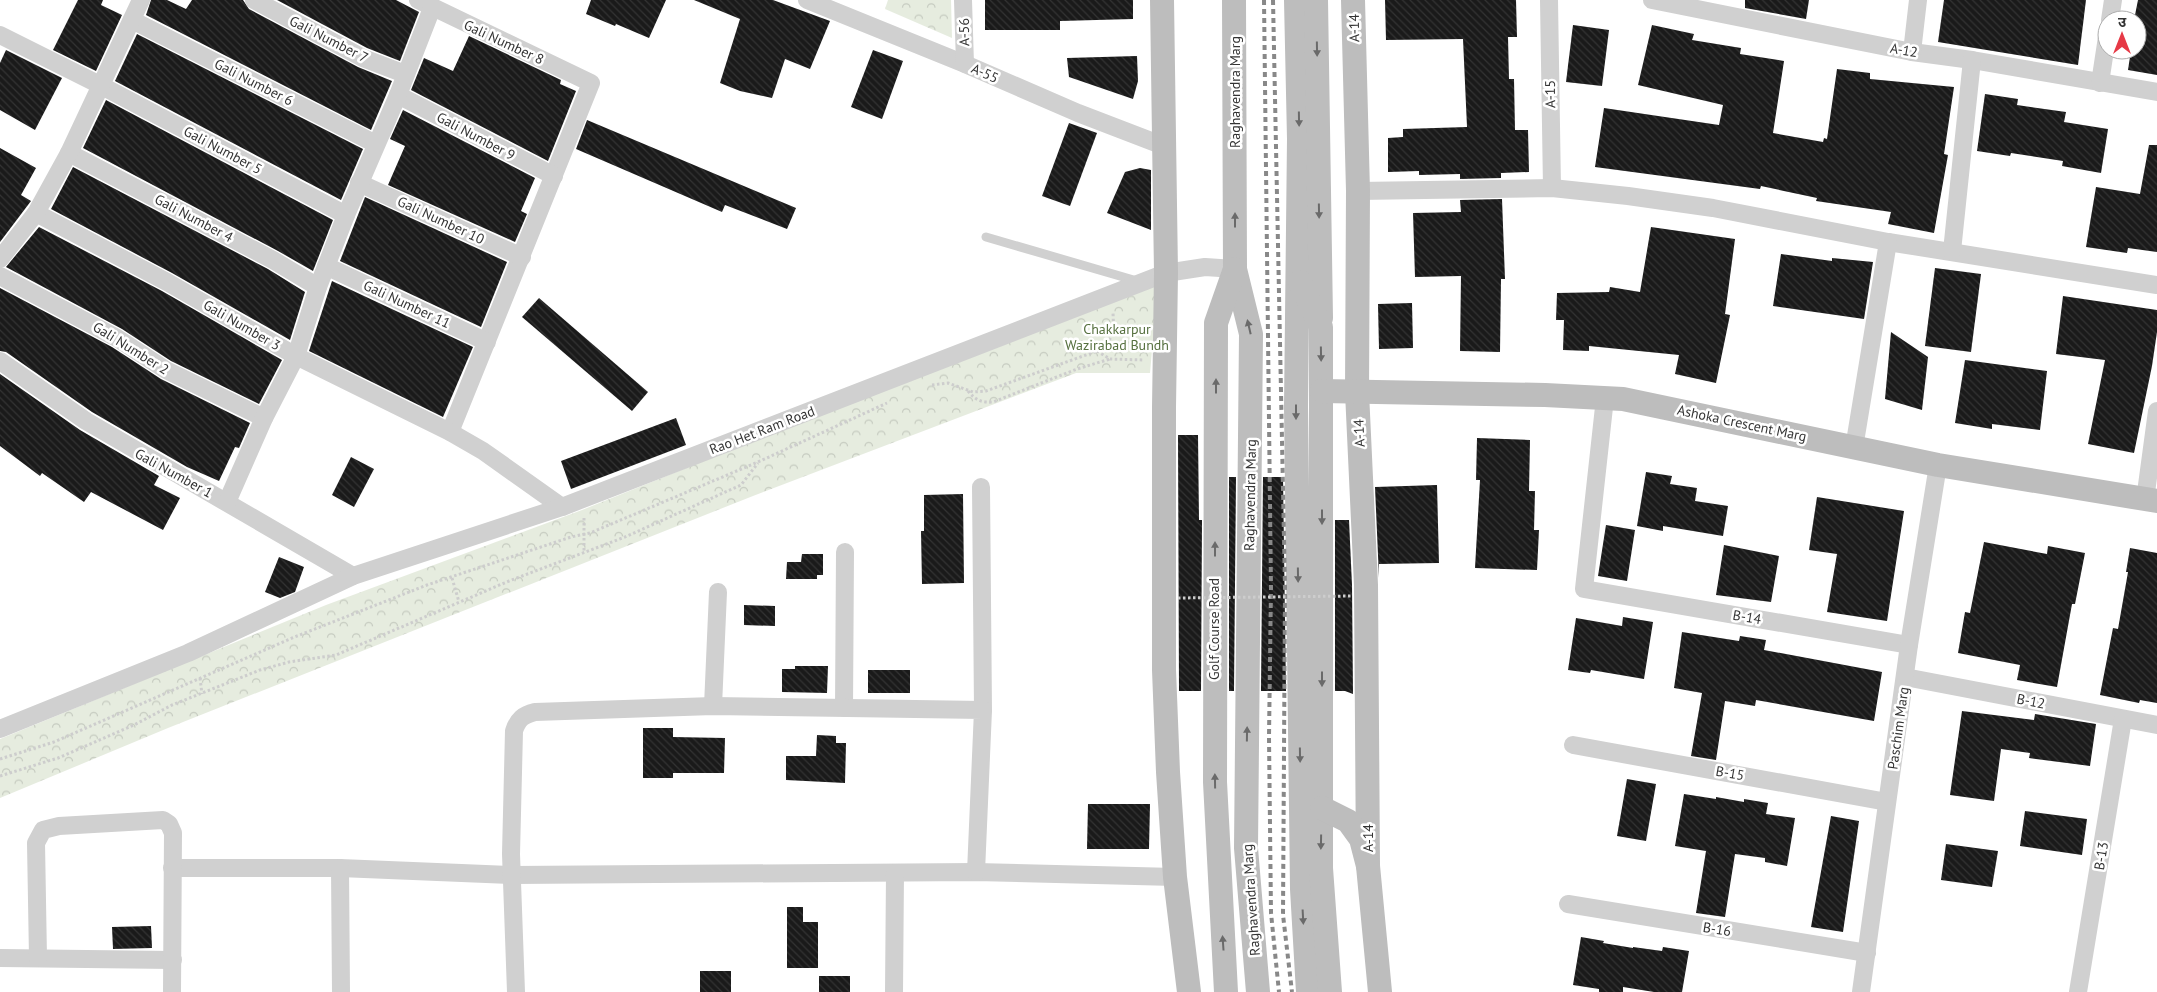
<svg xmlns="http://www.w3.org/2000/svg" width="2157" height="992" font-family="'PT Sans','Noto Sans Devanagari',sans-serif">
<defs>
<pattern id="park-crowns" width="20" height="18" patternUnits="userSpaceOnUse" patternTransform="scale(1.25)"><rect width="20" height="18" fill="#e6ecdf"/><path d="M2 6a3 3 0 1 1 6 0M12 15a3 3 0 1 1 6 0" fill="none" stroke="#c6cbc0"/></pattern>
<pattern id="building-back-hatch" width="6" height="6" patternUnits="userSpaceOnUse" patternTransform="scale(1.25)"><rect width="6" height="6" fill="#1a1a1a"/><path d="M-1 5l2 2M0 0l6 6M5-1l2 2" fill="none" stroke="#333"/></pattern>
</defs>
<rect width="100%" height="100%" fill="#fff"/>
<g fill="url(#park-crowns)">
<path d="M 888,0 L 951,0 L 952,38 L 885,9 Z"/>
<path d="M 1158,283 L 1150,373 L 1076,373 L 753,496 L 168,728 L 0,798 L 0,739 L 326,605 L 582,510 L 942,365 Z"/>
</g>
<g fill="url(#building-back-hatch)">
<path d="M 78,0 L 103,0 L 101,5 L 122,15 L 96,71 L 53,50 Z"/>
<path d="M 151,0 L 167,0 L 186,9 L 192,0 L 243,0 L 249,9 L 358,67 L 392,81 L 371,130 L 146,15 Z"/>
<path d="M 277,0 L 396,0 L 419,12 L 400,61 L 367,48 Z"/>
<path d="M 591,0 L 666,0 L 649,38 L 616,24 L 615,26 L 586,14 Z"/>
<path d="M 694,0 L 773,0 L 830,21 L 810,69 L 785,59 L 772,98 L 740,91 L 720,83 L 740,19 Z"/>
<path d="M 985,0 L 1133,0 L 1133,19 L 1060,21 L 1060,30 L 985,30 Z"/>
<path d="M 1385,0 L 1516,0 L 1517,37 L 1508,37 L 1509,79 L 1514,79 L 1515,130 L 1528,130 L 1529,172 L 1501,173 L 1501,178 L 1460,179 L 1460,174 L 1419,175 L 1419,171 L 1388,172 L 1388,138 L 1403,137 L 1403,129 L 1467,127 L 1463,39 L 1386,40 Z"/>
<path d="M 1745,0 L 1809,0 L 1806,19 L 1745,8 Z"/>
<path d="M 1944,0 L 2086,0 L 2078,65 L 1938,42 Z"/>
<path d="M 2138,0 L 2157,0 L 2157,75 L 2128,70 L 2131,50 L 2137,50 L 2137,20 L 2134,20 Z"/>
<path d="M 1573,25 L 1609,30 L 1602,86 L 1566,82 Z"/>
<path d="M 1652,25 L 1694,34 L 1692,40 L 1741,48 L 1740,54 L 1784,61 L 1773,133 L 1823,142 L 1824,138 L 1827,139 L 1837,69 L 1870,73 L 1870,79 L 1954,87 L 1944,154 L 1948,155 L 1934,233 L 1888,224 L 1891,212 L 1816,201 L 1817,198 L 1761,186 L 1760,189 L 1595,167 L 1604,108 L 1719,125 L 1723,105 L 1638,85 Z"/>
<path d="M 137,34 L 363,149 L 341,200 L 115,81 Z"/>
<path d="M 469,36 L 561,80 L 560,84 L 576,91 L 548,161 L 411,90 L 424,58 L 453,71 Z"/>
<path d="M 6,50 L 62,78 L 35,130 L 0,110 L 0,63 Z"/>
<path d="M 873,50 L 903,61 L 882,119 L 851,107 Z"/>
<path d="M 1137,56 L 1138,81 L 1133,99 L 1069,77 L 1067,58 Z"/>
<path d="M 1985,94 L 2018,99 L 2017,105 L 2066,112 L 2064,122 L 2108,129 L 2101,173 L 2062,166 L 2063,161 L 2011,153 L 2010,156 L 1977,151 Z"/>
<path d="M 106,100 L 333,220 L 313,271 L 278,251 L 83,148 Z"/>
<path d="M 403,110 L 535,178 L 521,211 L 527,214 L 515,242 L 388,185 L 405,146 L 390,139 Z"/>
<path d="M 587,120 L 796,208 L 787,229 L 725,205 L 722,212 L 576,149 Z"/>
<path d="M 1069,123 L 1097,133 L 1070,206 L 1042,196 Z"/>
<path d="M 2149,145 L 2157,145 L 2157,252 L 2128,248 L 2127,253 L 2086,247 L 2096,187 L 2140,194 Z"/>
<path d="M 0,148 L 36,168 L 21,195 L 31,201 L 0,242 Z"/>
<path d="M 73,167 L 268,269 L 305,292 L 290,340 L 172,273 L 51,209 Z"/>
<path d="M 1140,168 L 1151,170 L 1151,230 L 1107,213 L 1125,172 Z"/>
<path d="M 365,197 L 507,262 L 481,327 L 340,261 Z"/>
<path d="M 1502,199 L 1505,279 L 1501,279 L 1500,352 L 1460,351 L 1461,276 L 1415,277 L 1413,213 L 1461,212 L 1460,200 Z"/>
<path d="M 39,227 L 162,291 L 282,360 L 259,404 L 171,361 L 122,329 L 6,267 Z"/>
<path d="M 1651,227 L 1735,239 L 1725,314 L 1730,315 L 1716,383 L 1675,374 L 1679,355 L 1589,346 L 1589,351 L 1563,350 L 1564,320 L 1556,320 L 1557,293 L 1609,292 L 1610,287 L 1640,292 Z"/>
<path d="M 1781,254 L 1832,261 L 1832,258 L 1873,262 L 1864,319 L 1773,306 Z"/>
<path d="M 1935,268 L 1981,274 L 1971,352 L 1925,346 Z"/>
<path d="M 332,281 L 473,347 L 443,417 L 309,351 Z"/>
<path d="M 0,288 L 112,347 L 161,379 L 250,423 L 239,448 L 235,447 L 219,481 L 187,467 L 92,412 L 6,352 L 0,351 Z"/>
<path d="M 2063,296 L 2157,310 L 2157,332 L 2152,366 L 2134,453 L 2088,444 L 2105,360 L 2056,354 Z"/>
<path d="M 539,298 L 648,392 L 632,411 L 522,317 Z"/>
<path d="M 1412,303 L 1413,348 L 1379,349 L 1378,304 Z"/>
<path d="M 1891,332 L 1928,357 L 1922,410 L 1885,399 Z"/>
<path d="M 1965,360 L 2047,371 L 2040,430 L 1992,424 L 1992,429 L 1955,423 Z"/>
<path d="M 0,374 L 80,430 L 159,476 L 154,485 L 180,498 L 163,530 L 91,492 L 84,502 L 42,473 L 40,476 L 0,446 Z"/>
<path d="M 676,418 L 686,445 L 571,489 L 561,461 Z"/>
<path d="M 1178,435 L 1198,435 L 1199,520 L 1202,520 L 1201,691 L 1179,691 Z"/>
<path d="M 1477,438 L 1530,440 L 1529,491 L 1535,491 L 1534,530 L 1539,530 L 1537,570 L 1475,568 L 1480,480 L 1476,480 Z"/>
<path d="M 351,457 L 374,469 L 354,507 L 332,495 Z"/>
<path d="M 1646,472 L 1672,476 L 1670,484 L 1697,488 L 1695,501 L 1728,506 L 1723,536 L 1663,526 L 1663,531 L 1637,526 Z"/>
<path d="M 1229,477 L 1236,477 L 1234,691 L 1229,691 Z"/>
<path d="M 1263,477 L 1283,477 L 1286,691 L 1261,691 Z"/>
<path d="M 1437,485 L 1439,563 L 1379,564 L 1379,578 L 1375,487 Z"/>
<path d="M 963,494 L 964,583 L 922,584 L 921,531 L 924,531 L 924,495 Z"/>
<path d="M 1817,497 L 1904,511 L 1887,621 L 1827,612 L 1837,554 L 1809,550 Z"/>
<path d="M 1335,520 L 1349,520 L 1352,585 L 1353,694 L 1345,691 L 1335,691 Z"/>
<path d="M 1606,525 L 1635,530 L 1627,581 L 1598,576 Z"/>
<path d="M 1984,542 L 2047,554 L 2048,546 L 2085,553 L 2075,604 L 2072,604 L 2057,687 L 2017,680 L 2020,665 L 1958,653 L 1965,612 L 1970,613 Z"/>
<path d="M 1724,545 L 1779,556 L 1771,602 L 1716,595 Z"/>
<path d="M 2130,548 L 2157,553 L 2157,703 L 2140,700 L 2139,703 L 2100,695 L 2113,628 L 2118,629 L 2128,572 L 2126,572 Z"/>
<path d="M 802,554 L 823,554 L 823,575 L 817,575 L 817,579 L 786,579 L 787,562 L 801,562 Z"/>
<path d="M 279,557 L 304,567 L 295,592 L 280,598 L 265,592 Z"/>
<path d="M 744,605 L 775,606 L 775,626 L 744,625 Z"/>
<path d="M 1623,617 L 1653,622 L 1644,679 L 1591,670 L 1590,673 L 1568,670 L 1576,618 L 1622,626 Z"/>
<path d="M 1682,632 L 1739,641 L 1740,636 L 1766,640 L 1764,650 L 1882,672 L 1874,721 L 1756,700 L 1755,706 L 1725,701 L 1716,760 L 1691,756 L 1702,693 L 1674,688 Z"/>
<path d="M 795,666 L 828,666 L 827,693 L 782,692 L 782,669 L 795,669 Z"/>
<rect x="868" y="670" width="42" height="23"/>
<path d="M 1962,711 L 2034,720 L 2035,714 L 2096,724 L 2090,766 L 2029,758 L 2030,753 L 2001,749 L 1994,801 L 1950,795 Z"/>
<path d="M 643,728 L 673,728 L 673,737 L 725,738 L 724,773 L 673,773 L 673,778 L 643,778 Z"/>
<path d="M 817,735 L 836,736 L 836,743 L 846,743 L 845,783 L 786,780 L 786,756 L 816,756 Z"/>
<path d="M 1627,779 L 1656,784 L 1646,841 L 1617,836 Z"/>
<path d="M 1684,794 L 1716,799 L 1716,797 L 1744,802 L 1744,799 L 1768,803 L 1766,814 L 1795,818 L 1787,866 L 1765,862 L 1765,858 L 1735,854 L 1725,917 L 1696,913 L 1706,851 L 1675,846 Z"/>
<path d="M 1088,804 L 1150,804 L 1149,849 L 1087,849 Z"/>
<path d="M 2025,811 L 2087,819 L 2082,855 L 2020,846 Z"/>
<path d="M 1831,816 L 1859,821 L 1843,932 L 1811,927 Z"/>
<path d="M 1946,844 L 1998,851 L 1992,887 L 1941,880 Z"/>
<path d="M 787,907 L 803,907 L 803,922 L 818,922 L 818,968 L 787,968 Z"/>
<path d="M 151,926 L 152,948 L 113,949 L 112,927 Z"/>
<path d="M 1581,937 L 1604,941 L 1603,943 L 1633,948 L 1633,947 L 1662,951 L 1663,947 L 1689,951 L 1682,992 L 1654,992 L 1623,987 L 1623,992 L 1599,992 L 1599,989 L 1573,985 Z"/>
<rect x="700" y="971" width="31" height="21"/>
<rect x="819" y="976" width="31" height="16"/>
</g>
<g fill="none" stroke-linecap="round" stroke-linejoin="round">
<g stroke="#cdcdcd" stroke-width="3" stroke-dasharray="2.5 2.5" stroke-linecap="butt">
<path d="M 1097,351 L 1110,359 L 1144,360"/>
<path d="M 932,385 L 948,383 L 973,392 L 986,391 L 1097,351 C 1114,339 1114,334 1113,313"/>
<path d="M 968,391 C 975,400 982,403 993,402 L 1077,369 L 1110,359"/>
<path d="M 584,518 L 584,553"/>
<path d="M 452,578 L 459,602"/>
<path d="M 200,678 L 202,694"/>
<path d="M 0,759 L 54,742 L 292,638 L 427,585 L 571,537 L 590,533 L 758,462 L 887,403"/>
<path d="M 0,776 L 58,758 L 134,725 L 172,705 L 260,670 L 289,662 L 336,655 L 509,581 L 625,537 L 741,485 L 758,463"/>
</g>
<path stroke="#d0d0d0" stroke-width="9" d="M 986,237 L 1137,281"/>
<g stroke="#d0d0d0" stroke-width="18">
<path d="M 254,0 L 363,58 L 405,74"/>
<path d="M 418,0 L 591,83 L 450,432"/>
<path d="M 807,0 L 965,64 L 1078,113 L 1164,146"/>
<path d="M 963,0 L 965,64"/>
<path d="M 1549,0 L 1552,188"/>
<path d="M 1652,0 L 1912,52 L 1972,60 L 2157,92"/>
<path d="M 132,20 L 376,144"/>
<path d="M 2110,20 L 2113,0"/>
<path d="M 0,35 L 100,85 L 346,215"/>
<path d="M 1912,52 L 1918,0"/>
<path d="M 2100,83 L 2107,37"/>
<path d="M 398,95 L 554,176"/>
<path d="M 69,153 L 273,260 L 318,287"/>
<path d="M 359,183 L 522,257"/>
<path d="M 1358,191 L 1552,188 L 1628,196 L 1713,208 L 1888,242 L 2157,285"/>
<path d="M 36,213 L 167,282 L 296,356 L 450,432 L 483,451 L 562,507"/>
<path d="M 1952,251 L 1972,60"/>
<path d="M 0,259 L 36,213 L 69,153 L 141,0"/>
<path d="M 326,266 L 487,342"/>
<path d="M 0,276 L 117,338 L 166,370 L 264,418"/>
<path d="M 0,361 L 86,421 L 353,576"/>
<path d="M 1605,398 L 1584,589 L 1909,645"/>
<path d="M 1854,448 L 1888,242"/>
<path d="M 981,487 L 983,710"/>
<path d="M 2145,500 L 2157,411"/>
<path d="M 227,502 L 264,418 L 296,356 L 318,287 L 346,215 L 398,95 L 432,8"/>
<path d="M 1905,677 L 2157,725"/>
<path d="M 713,706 L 718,592"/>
<path d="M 844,708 L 845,552"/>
<path d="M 0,729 L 188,653 L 353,576 L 562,507 L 1166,273 L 1205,267 L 1235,269"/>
<path d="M 1573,745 L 1887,802"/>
<path d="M 172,868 L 340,868 L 512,875 L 976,872 L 1175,877"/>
<path d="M 340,868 L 341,992"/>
<path d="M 1568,904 L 1867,953"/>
<path d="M 0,958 L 173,960"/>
<path d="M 38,958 L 36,843 L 43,830 L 59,826 L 163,820 L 169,824 L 173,833 L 172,992"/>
<path d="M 516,992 L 511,854 L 514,731 C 518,719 523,715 535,712 L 713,706 L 983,710 L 976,872"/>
<path d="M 894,992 L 895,873"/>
<path d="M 1861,992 L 1909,645 L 1938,465"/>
<path d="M 2078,992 L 2123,719"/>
</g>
<g stroke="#bdbdbd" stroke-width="24">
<path d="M 1162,0 L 1166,273 L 1164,407 L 1164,670 L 1168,772 L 1175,877 L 1189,992"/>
<path d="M 1234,0 L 1235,269 L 1251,334 L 1246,848 L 1258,992"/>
<path d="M 1296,0 L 1299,139 L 1296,407 L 1302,889 L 1308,992"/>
<path d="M 1316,0 L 1321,318"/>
<path d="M 1353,0 L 1358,191 L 1357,392 L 1366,585 L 1368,866"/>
<path d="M 1300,282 L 1321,327 L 1321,868 L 1330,992"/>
<path d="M 1322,391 L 1545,395 L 1623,399 L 1938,465 L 2157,501"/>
<path d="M 1322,808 L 1348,821 L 1361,839 L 1368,866 L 1380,992"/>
<path d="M 1226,992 L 1215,782 L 1216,323 L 1235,269"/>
</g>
<g stroke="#888" stroke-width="4" stroke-dasharray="5 4" stroke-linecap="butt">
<path d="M 1264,0 L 1271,588 L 1269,737 L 1271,913 L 1279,992"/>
<path d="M 1273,0 L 1285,587 L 1283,915 L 1292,992"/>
</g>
<path stroke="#cdcdcd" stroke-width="3" stroke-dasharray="2.5 2.5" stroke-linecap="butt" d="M 1178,598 L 1352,596"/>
</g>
<defs><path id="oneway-solid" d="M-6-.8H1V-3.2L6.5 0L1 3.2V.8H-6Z" transform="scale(1.25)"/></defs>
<g fill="#6a6a6a">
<use href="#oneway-solid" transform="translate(1317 49) rotate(89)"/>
<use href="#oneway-solid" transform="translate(1299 119) rotate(89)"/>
<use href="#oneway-solid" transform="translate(1319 211) rotate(89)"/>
<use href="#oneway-solid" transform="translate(1235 220) rotate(-90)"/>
<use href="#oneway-solid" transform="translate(1249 327) rotate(-103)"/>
<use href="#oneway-solid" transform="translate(1321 354) rotate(89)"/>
<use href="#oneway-solid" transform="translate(1216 386) rotate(-90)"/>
<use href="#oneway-solid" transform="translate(1296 412) rotate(90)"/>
<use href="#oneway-solid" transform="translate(1322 517) rotate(90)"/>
<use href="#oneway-solid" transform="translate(1215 549) rotate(-90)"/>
<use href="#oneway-solid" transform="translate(1298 575) rotate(89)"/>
<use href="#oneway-solid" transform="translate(1322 679) rotate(90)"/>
<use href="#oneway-solid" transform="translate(1247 734) rotate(-89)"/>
<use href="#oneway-solid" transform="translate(1300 755) rotate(89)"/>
<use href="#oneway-solid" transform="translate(1215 781) rotate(-91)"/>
<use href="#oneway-solid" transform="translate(1321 842) rotate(91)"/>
<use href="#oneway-solid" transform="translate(1303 917) rotate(87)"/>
<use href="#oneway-solid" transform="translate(1223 943) rotate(-94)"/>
</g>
<g text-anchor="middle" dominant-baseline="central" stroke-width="5" stroke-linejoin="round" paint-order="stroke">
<g font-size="14" fill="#333" stroke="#fff">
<text transform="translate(1354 28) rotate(-91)">A-14</text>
<text transform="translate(964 32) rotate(-91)">A-56</text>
<text transform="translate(329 39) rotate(27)">Gali Number 7</text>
<text transform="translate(504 42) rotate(25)">Gali Number 8</text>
<text transform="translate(1904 50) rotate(10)">A-12</text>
<text transform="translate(985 73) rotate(24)">A-55</text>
<text transform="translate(254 82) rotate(27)">Gali Number 6</text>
<text transform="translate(1235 92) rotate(-90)">Raghavendra Marg</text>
<text transform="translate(1550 94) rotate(-91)">A-15</text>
<text transform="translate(476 136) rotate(28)">Gali Number 9</text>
<text transform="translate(223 150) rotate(28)">Gali Number 5</text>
<text transform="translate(194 218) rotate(28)">Gali Number 4</text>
<text transform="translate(441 220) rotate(25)">Gali Number 10</text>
<text transform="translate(407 304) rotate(25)">Gali Number 11</text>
<text transform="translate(242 325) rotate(30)">Gali Number 3</text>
<text transform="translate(131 348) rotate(32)">Gali Number 2</text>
<text transform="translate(1742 423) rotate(12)">Ashoka Crescent Marg</text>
<text transform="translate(762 430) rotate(-21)">Rao Het Ram Road</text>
<text transform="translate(1359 433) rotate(-93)">A-14</text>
<text transform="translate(174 473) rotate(29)">Gali Number 1</text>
<text transform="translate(1250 495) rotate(-89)">Raghavendra Marg</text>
<text transform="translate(1747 617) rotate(10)">B-14</text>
<text transform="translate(1214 629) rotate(-90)">Golf Course Road</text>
<text transform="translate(2031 701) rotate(11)">B-12</text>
<text transform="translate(1898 728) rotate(-82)">Paschim Marg</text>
<text transform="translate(1730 773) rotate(10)">B-15</text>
<text transform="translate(1368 838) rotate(-90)">A-14</text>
<text transform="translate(2101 856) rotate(-81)">B-13</text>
<text transform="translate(1251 900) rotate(-94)">Raghavendra Marg</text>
<text transform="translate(1717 929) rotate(9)">B-16</text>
</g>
<g font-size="14" fill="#56703f" stroke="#fff">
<text x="1117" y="329">Chakkarpur<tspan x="1117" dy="16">Wazirabad Bundh</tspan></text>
</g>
</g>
<g transform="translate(2122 35)"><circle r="24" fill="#ffffff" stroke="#adadad"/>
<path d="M0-4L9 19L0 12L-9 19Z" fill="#e63946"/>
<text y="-8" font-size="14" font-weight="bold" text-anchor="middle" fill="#333333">उ</text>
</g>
</svg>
